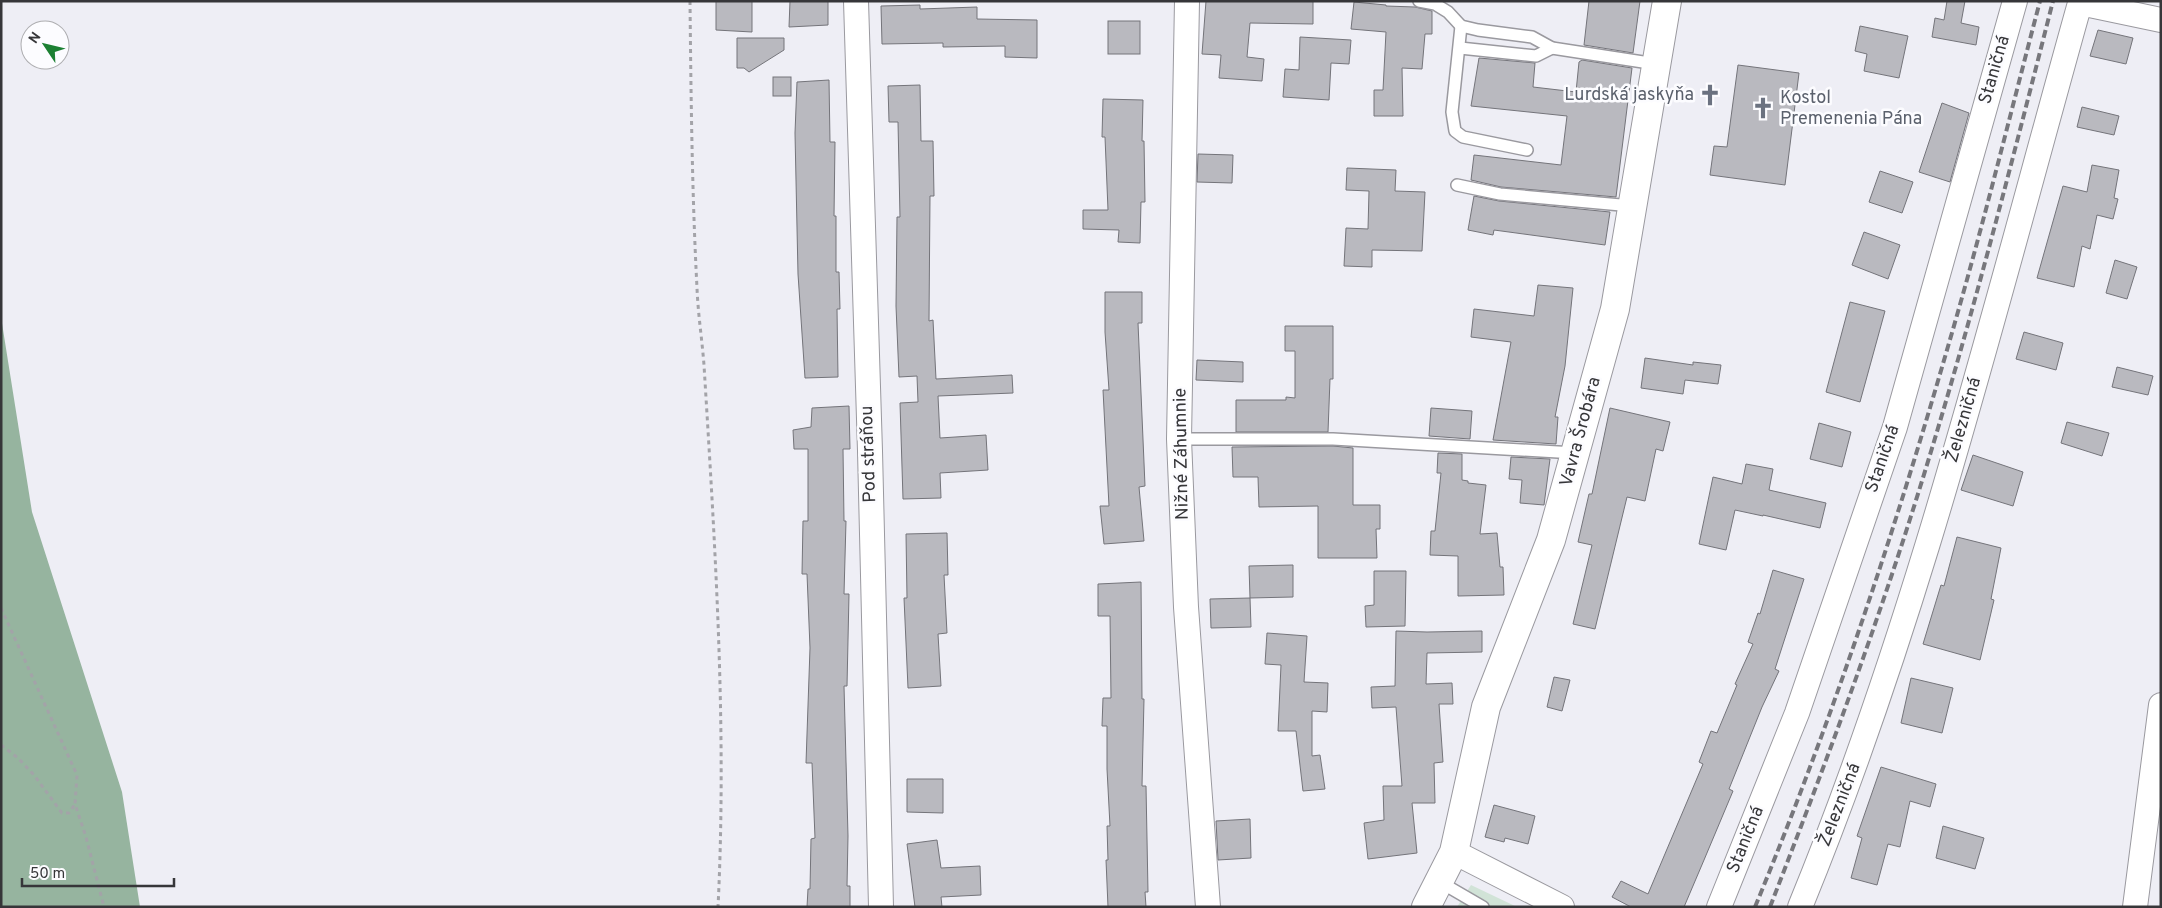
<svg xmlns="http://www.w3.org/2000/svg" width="2162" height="908" font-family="Overpass,sans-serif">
<rect width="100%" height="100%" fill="#eeeef5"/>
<path fill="#d1e3d7" d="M 1471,885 L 1517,907 L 1457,907 Z"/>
<path fill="#96b49f" d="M 1,317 L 32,512 L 122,792 L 140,907 L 1,907 Z"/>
<g fill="#b9b9bf" stroke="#74747a">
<path d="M 716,1 L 752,1 L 752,32 L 716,30 Z"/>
<path d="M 790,1 L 828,1 L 828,25 L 789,27 Z"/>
<path d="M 1206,1 L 1313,1 L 1313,24 L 1250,23 L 1247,57 L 1264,59 L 1262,81 L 1219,78 L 1221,55 L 1202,54 Z"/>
<path d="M 1589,1 L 1640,1 L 1633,53 L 1584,45 Z"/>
<path d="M 1947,1 L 1965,1 L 1961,23 L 1979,27 L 1976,45 L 1932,37 L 1935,18 L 1944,20 Z"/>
<path d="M 1354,2 L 1386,5 L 1386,6 L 1415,7 L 1432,11 L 1432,34 L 1425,34 L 1422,69 L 1402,68 L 1403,116 L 1374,116 L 1374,90 L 1383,90 L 1386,32 L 1351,29 Z"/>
<path d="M 920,5 L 920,9 L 977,7 L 977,19 L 1037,20 L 1037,58 L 1005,57 L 1005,46 L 943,47 L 943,43 L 882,44 L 881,6 Z"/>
<rect x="1108" y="21" width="32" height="33"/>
<path d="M 1860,26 L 1908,36 L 1899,78 L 1864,71 L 1867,54 L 1855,51 Z"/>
<path d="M 2098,30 L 2133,38 L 2126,64 L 2090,56 Z"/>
<path d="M 1300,37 L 1351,40 L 1349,64 L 1331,63 L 1329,100 L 1283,97 L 1285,69 L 1299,70 Z"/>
<path d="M 737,38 L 784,38 L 784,50 L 749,72 L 744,68 L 737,68 Z"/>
<path d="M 1479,58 L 1535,63 L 1533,87 L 1576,92 L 1579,62 L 1582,60 L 1632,68 L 1616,197 L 1501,187 L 1471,180 L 1474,155 L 1561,165 L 1567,116 L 1471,106 Z"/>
<path d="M 1738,65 L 1799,73 L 1785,185 L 1710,175 L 1714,146 L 1727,147 Z"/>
<rect x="773" y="77" width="18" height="19"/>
<path d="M 829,80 L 830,142 L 835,142 L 834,216 L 836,216 L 836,272 L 839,272 L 840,309 L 837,309 L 838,377 L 805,378 L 798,274 L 795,133 L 797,82 Z"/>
<path d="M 920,85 L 921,141 L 933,141 L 934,196 L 930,196 L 929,321 L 933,320 L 936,379 L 1012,375 L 1013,393 L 938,396 L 940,438 L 986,435 L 988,470 L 940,473 L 941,498 L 903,499 L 900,403 L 918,402 L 917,376 L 899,377 L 896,306 L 897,217 L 900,217 L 898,122 L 889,122 L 888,86 Z"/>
<path d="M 1103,99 L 1143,100 L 1142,141 L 1144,141 L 1145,202 L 1141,202 L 1140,243 L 1118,242 L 1119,230 L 1083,229 L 1083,210 L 1108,210 L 1105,137 L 1102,137 Z"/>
<path d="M 1942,103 L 1969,113 L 1950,182 L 1919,172 Z"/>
<path d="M 2082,107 L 2119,116 L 2114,135 L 2077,127 Z"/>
<path d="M 1198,154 L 1233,155 L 1232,183 L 1197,182 Z"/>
<path d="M 2092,165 L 2119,170 L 2114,198 L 2118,199 L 2113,219 L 2097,215 L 2090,249 L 2082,246 L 2074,287 L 2037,278 L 2063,186 L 2087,192 Z"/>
<path d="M 1347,168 L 1396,170 L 1395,191 L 1425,192 L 1422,251 L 1372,250 L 1372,267 L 1344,266 L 1346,228 L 1368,229 L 1369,191 L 1346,190 Z"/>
<path d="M 1880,171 L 1913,182 L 1902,213 L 1869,202 Z"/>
<path d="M 1474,196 L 1499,201 L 1610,212 L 1605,245 L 1494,230 L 1493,235 L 1468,230 Z"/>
<path d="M 1864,232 L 1900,245 L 1888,279 L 1852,265 Z"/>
<path d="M 2115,260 L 2137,267 L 2127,299 L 2106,293 Z"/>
<path d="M 1538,285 L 1573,288 L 1565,366 L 1555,417 L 1558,417 L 1556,444 L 1493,440 L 1511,342 L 1471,337 L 1474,309 L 1534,316 Z"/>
<path d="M 1105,292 L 1142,292 L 1142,323 L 1138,323 L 1145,486 L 1139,487 L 1144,541 L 1104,544 L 1100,506 L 1109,506 L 1103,390 L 1109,390 L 1105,332 Z"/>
<path d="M 1850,302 L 1885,311 L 1860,402 L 1826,392 Z"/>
<path d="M 1285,326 L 1333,326 L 1333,379 L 1330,379 L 1328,432 L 1236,432 L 1236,400 L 1286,400 L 1286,397 L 1295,398 L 1295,351 L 1285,351 Z"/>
<path d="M 2024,332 L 2063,343 L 2056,370 L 2016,359 Z"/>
<path d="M 1645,358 L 1693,365 L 1693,362 L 1721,365 L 1718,384 L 1685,380 L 1683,394 L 1641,388 Z"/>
<path d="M 1197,360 L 1243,362 L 1243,382 L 1196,380 Z"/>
<path d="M 2117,367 L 2153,376 L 2148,395 L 2112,387 Z"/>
<path d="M 849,406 L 850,449 L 843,449 L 844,521 L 846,521 L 844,594 L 849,594 L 847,686 L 844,686 L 848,836 L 847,886 L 850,886 L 850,907 L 807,907 L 808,889 L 810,889 L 811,839 L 815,838 L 812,763 L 806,763 L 810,648 L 807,574 L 802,574 L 803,521 L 808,521 L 808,449 L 794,449 L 793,430 L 811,427 L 812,408 Z"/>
<path d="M 1431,408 L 1472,411 L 1470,439 L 1429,436 Z"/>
<path d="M 1610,408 L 1670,422 L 1663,451 L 1656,449 L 1645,501 L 1627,497 L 1595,629 L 1573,624 L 1592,545 L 1578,542 L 1589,494 L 1592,494 Z"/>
<path d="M 2067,422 L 2109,433 L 2102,456 L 2061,443 Z"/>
<path d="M 1819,423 L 1851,432 L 1842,467 L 1810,459 Z"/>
<path d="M 1333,446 L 1353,448 L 1353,505 L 1380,505 L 1380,529 L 1376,529 L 1377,558 L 1318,558 L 1318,506 L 1259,507 L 1258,477 L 1233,477 L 1232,447 Z"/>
<path d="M 1438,453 L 1462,454 L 1462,480 L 1468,481 L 1468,483 L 1486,485 L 1480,534 L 1497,533 L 1500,567 L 1503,567 L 1504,595 L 1458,596 L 1458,556 L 1430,555 L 1431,531 L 1435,531 L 1441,473 L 1437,473 Z"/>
<path d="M 1973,455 L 2023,472 L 2013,506 L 1961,490 Z"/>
<path d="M 1511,457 L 1550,459 L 1544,505 L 1520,503 L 1522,480 L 1509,479 Z"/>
<path d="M 1746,464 L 1773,469 L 1769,490 L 1826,503 L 1820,528 L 1763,515 L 1763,516 L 1735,510 L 1726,550 L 1699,544 L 1713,477 L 1742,484 Z"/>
<path d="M 947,533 L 948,575 L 944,575 L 947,633 L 938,634 L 941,686 L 908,688 L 904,598 L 907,598 L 906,534 Z"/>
<path d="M 1957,537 L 2001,548 L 1991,599 L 1994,600 L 1980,660 L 1923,644 L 1941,585 L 1944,586 Z"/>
<path d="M 1293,565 L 1293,597 L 1250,598 L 1249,566 Z"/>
<path d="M 1773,570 L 1804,579 L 1775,669 L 1779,671 L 1762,707 L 1729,789 L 1733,791 L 1704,860 L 1684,907 L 1631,907 L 1612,897 L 1621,881 L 1648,894 L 1703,764 L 1699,762 L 1711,731 L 1717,733 L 1737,685 L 1735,684 L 1753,644 L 1748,642 L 1758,613 L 1760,614 Z"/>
<path d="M 1374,571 L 1406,571 L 1405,626 L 1366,627 L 1365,606 L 1374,605 Z"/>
<path d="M 1141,582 L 1142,699 L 1144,699 L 1142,786 L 1146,786 L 1148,892 L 1145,892 L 1146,907 L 1108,907 L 1106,860 L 1108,860 L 1107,826 L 1110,826 L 1107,769 L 1107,726 L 1102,726 L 1103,698 L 1111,698 L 1110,616 L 1098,616 L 1098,584 Z"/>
<path d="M 1250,598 L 1251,627 L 1211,628 L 1210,599 Z"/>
<path d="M 1396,631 L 1427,632 L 1482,631 L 1482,652 L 1427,653 L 1426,684 L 1452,683 L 1453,704 L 1439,704 L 1443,762 L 1434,763 L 1435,803 L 1412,803 L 1417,853 L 1368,859 L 1364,823 L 1384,820 L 1383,786 L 1402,786 L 1396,707 L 1372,708 L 1371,687 L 1395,686 Z"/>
<path d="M 1267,633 L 1307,636 L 1304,682 L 1328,683 L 1327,712 L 1312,711 L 1312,756 L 1320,755 L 1325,789 L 1303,791 L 1296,731 L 1278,731 L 1281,665 L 1265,664 Z"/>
<path d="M 1554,677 L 1570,680 L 1562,711 L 1547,707 Z"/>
<path d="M 1911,678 L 1953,688 L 1942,733 L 1901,723 Z"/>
<path d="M 1881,767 L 1936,784 L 1930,807 L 1910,801 L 1900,847 L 1888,844 L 1877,885 L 1851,878 L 1862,838 L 1857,836 Z"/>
<path d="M 907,779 L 943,779 L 943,813 L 907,812 Z"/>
<path d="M 1494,805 L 1535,816 L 1528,844 L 1505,838 L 1504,842 L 1485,837 Z"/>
<path d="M 1250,819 L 1251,858 L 1218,860 L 1216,821 Z"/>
<path d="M 1943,826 L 1984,838 L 1975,869 L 1936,858 Z"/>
<path d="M 937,840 L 941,868 L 980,866 L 981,895 L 941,897 L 942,907 L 915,907 L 907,844 Z"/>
</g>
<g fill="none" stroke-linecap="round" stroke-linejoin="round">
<g stroke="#9a999f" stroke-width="14">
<g id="service">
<path d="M 1419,1 L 1435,4 L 1448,12 L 1461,26 L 1478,30 L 1532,37 L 1552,48 L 1656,64"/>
<path d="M 1461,26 L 1452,112 L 1455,131 L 1463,137 L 1527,150"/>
<path d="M 1460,48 L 1536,56 L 1552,48"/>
<path d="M 1457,185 L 1500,194 L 1632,206"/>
<path d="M 1179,439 L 1333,439 L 1575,453"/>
<path d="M 1440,882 L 1483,907"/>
</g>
</g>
<g stroke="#9a999f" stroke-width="26">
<g id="minor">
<path d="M 856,1 L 870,451 L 881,907"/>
<path d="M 1187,1 L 1179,439 L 1186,607 L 1208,907"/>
<path d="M 1454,852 L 1562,907"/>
<path d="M 1719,907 L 1797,713 L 1895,427 L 2015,1"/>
<path d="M 1800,907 C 1920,615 1995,306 2080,3 L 2161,20"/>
<path d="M 2135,907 L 2161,705"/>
</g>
</g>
<g stroke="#9a999f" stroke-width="30">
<path id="tertiary" d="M 1426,907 L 1454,852 L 1486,707 L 1551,540 L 1615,309 L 1667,1"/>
</g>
<g stroke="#a3a3a8" stroke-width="3" stroke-dasharray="4 4" stroke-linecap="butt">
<path d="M 690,1 C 691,97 692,193 697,288 C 698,314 702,339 704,365 C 715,545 727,726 718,907"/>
<path d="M 1,608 L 77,775 L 75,804 L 86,837 L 104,907"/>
<path d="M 1,745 L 18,758 L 34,775 L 62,813 L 69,813 L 75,804"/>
</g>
<use href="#service" stroke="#fff" stroke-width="11"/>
<use href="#minor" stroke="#fff" stroke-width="24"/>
<use href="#tertiary" stroke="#fff" stroke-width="28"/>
<g stroke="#77777c" stroke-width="4" stroke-dasharray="8 4" stroke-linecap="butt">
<path d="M 1755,907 C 1831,723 1894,534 1949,343 C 1982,230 2010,115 2040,1"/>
<path d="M 1770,907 C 1820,778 1869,648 1911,516 C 1965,346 2009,174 2053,1"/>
</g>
</g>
<defs>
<g id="church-bare" transform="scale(1.725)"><path d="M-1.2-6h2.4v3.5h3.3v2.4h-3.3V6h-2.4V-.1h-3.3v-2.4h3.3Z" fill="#6b7280" stroke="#fcfcff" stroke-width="2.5" paint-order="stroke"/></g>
</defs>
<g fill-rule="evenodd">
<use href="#church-bare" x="1710" y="95"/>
<use href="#church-bare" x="1763" y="108"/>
</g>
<g text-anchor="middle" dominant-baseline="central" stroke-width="5" stroke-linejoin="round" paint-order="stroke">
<g font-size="18" fill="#363639" stroke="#fcfcff">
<text transform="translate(1995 70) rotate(-74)">Staničná</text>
<text transform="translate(1964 420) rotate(-74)">Železničná</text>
<text transform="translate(1581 432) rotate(-75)">Vavra Šrobára</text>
<text transform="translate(869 454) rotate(-92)">Pod stráňou</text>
<text transform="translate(1182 454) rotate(-91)">Nižné Záhumnie</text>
<text transform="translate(1883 459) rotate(-71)">Staničná</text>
<text transform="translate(1840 805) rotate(-69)">Železničná</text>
<text transform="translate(1746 840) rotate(-68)">Staničná</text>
</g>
<g font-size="18" fill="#5b616d" stroke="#fcfcff" text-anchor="end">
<text x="1694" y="95">Lurdská jaskyňa</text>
<text x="1780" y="98" text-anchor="start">Kostol<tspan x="1780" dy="21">Premenenia Pána</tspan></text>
</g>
</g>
<rect width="2162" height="908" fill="none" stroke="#363639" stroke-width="5"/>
<g transform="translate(45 45) rotate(305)"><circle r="24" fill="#fcfcff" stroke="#adadb0"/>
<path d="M0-4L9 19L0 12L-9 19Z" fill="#1c8033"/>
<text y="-8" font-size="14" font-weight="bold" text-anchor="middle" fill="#363639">N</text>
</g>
<path d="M22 878v8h152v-8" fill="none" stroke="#363639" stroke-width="2.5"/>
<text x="30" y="878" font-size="15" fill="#363639" stroke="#fcfcff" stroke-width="4" paint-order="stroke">50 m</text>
</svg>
